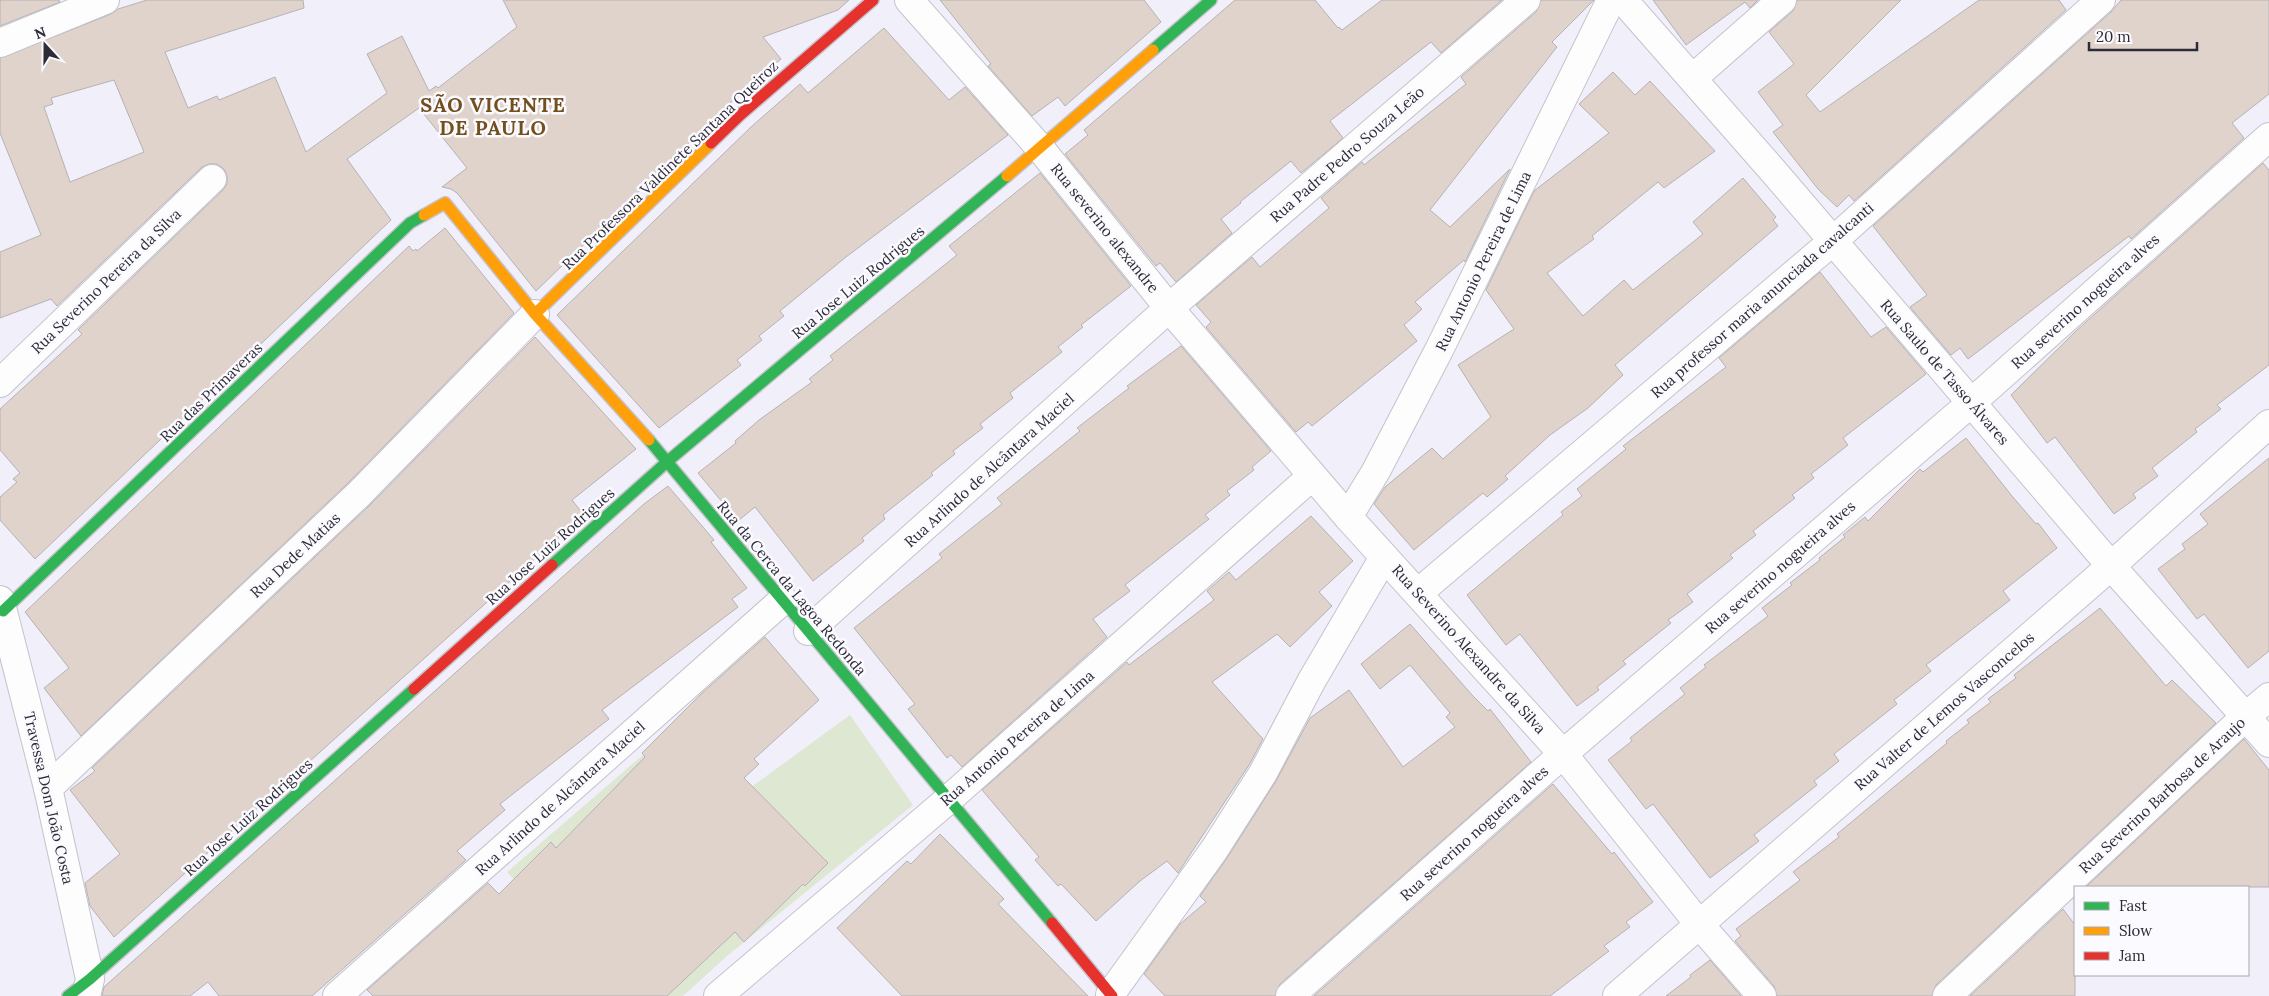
<svg xmlns="http://www.w3.org/2000/svg" width="2269" height="996" font-family="Lora,serif">
<rect width="100%" height="100%" fill="#f0effa"/>
<path fill="#dee7d1" d="M 850,715 L 913,805 L 727,956 L 683,996 L 622,996 L 507,872 L 643,755 L 706,820 Z"/>
<g fill="#dfd3cb" stroke="#b6b2b4" fill-rule="evenodd">
<path d="M 0,0 L 59,0 L 60,2 L 0,26 Z"/>
<path d="M 147,0 L 303,0 L 304,8 L 165,52 L 188,108 L 217,96 L 219,100 L 275,77 L 306,152 L 387,93 L 367,54 L 402,36 L 429,91 L 436,86 L 438,88 L 517,27 L 503,0 L 849,0 L 838,10 L 763,37 L 781,59 L 729,104 L 536,291 L 457,193 L 451,189 L 442,187 L 467,168 L 419,108 L 347,159 L 391,220 L 35,559 L 0,520 L 0,497 L 17,482 L 13,479 L 20,473 L 0,450 L 0,409 L 82,334 L 78,330 L 223,190 L 227,184 L 227,176 L 224,169 L 217,164 L 209,164 L 202,167 L 57,306 L 51,299 L 0,318 L 0,252 L 41,235 L 0,133 L 0,58 L 111,14 L 118,9 ZM 114,80 L 144,152 L 70,182 L 44,107 L 53,104 L 51,98 Z"/>
<path d="M 940,0 L 1144,0 L 1161,22 L 1065,106 L 1058,97 L 1032,116 L 988,66 L 991,64 Z"/>
<path d="M 1235,0 L 1315,0 L 1338,28 L 1339,27 L 1342,30 L 1382,0 L 1502,0 L 1441,53 L 1431,42 L 1330,121 L 1343,138 L 1301,173 L 1291,161 L 1240,202 L 1241,203 L 1221,219 L 1232,233 L 1176,282 L 1160,263 L 1156,266 L 1065,154 L 1088,135 L 1084,130 Z"/>
<path d="M 1541,0 L 1594,0 L 1552,42 L 1557,47 L 1430,210 L 1450,227 L 1510,169 L 1465,262 L 1464,260 L 1415,302 L 1422,309 L 1404,325 L 1417,341 L 1312,426 L 1308,422 L 1296,432 L 1206,327 L 1211,322 L 1196,305 L 1252,257 L 1260,267 L 1329,208 L 1321,198 L 1362,162 L 1364,165 L 1466,84 L 1461,77 L 1536,12 Z"/>
<path d="M 1653,0 L 1758,0 L 1750,8 L 1745,2 L 1686,45 Z"/>
<path d="M 1797,0 L 1901,0 L 1806,95 L 1820,112 L 1979,0 L 2059,0 L 2066,10 L 1854,201 L 1849,195 L 1837,207 L 1818,189 L 1773,132 L 1783,125 L 1758,92 L 1794,64 L 1769,32 L 1793,11 Z"/>
<path d="M 2121,0 L 2269,0 L 2269,94 L 2232,123 L 2244,138 L 2131,239 L 2129,236 L 1968,359 L 1960,348 L 1951,355 L 1910,307 L 1927,295 L 1873,226 L 2111,12 Z"/>
<path d="M 884,28 L 949,100 L 965,87 L 1008,135 L 846,257 L 780,311 L 784,316 L 759,336 L 762,340 L 737,360 L 741,365 L 659,428 L 557,315 L 751,127 L 800,84 L 808,93 Z"/>
<path d="M 1613,72 L 1635,95 L 1650,81 L 1715,151 L 1664,188 L 1658,182 L 1592,236 L 1594,239 L 1547,273 L 1583,316 L 1624,280 L 1633,290 L 1703,234 L 1693,222 L 1743,178 L 1776,217 L 1773,220 L 1778,226 L 1615,365 L 1623,375 L 1588,408 L 1550,435 L 1505,476 L 1508,479 L 1487,497 L 1483,493 L 1414,550 L 1374,504 L 1385,487 L 1432,448 L 1443,459 L 1491,417 L 1458,365 L 1514,329 L 1486,290 L 1534,191 L 1609,133 L 1579,104 Z"/>
<path d="M 2263,163 L 2269,170 L 2269,365 L 2217,405 L 2221,409 L 2195,429 L 2197,432 L 2152,468 L 2158,476 L 2133,494 L 2136,498 L 2114,514 L 2055,437 L 2047,443 L 2011,395 L 2076,331 Z"/>
<path d="M 1040,173 L 1131,286 L 1081,325 L 1083,327 L 1058,347 L 1062,352 L 1010,393 L 1013,398 L 980,424 L 983,428 L 953,451 L 955,454 L 931,473 L 933,475 L 883,515 L 885,519 L 862,538 L 864,541 L 813,581 L 755,507 L 738,521 L 698,473 L 736,443 L 735,441 L 759,420 L 812,382 L 809,379 L 833,360 L 830,356 L 957,255 L 949,246 Z"/>
<path d="M 445,228 L 514,313 L 348,483 L 81,736 L 44,688 L 69,668 L 25,612 L 409,246 L 413,251 L 416,249 L 417,251 Z"/>
<path d="M 1820,272 L 1871,337 L 1886,327 L 1926,374 L 1843,438 L 1848,445 L 1811,474 L 1814,478 L 1792,495 L 1795,498 L 1753,531 L 1756,535 L 1730,555 L 1733,558 L 1687,594 L 1693,602 L 1668,620 L 1671,623 L 1623,661 L 1626,664 L 1597,687 L 1599,690 L 1577,706 L 1520,634 L 1506,645 L 1467,595 L 1563,515 L 1561,512 L 1582,496 L 1577,489 L 1626,449 L 1623,446 L 1726,367 L 1719,358 Z"/>
<path d="M 535,337 L 636,449 L 572,500 L 584,515 L 114,937 L 90,906 L 85,883 L 120,854 L 70,790 L 95,771 L 92,768 L 370,505 Z"/>
<path d="M 1181,346 L 1271,451 L 1252,467 L 1254,470 L 1227,491 L 1230,495 L 1205,515 L 1209,519 L 1125,585 L 1130,591 L 1093,619 L 1107,637 L 962,767 L 951,755 L 947,758 L 908,709 L 915,704 L 854,628 L 942,558 L 939,554 L 1002,504 L 997,498 L 1080,431 L 1077,428 L 1129,388 L 1127,386 Z"/>
<path d="M 1966,438 L 2012,496 L 2036,524 L 2038,523 L 2057,548 L 2003,591 L 2010,600 L 1926,665 L 1931,671 L 1894,700 L 1897,704 L 1834,754 L 1839,761 L 1814,781 L 1817,785 L 1754,835 L 1759,841 L 1710,878 L 1653,804 L 1646,809 L 1608,760 L 1632,741 L 1630,738 L 1685,694 L 1680,688 L 1706,667 L 1704,665 L 1768,616 L 1762,608 L 1792,585 L 1790,583 L 1820,560 L 1819,558 L 1845,537 L 1843,535 L 1865,517 L 1868,521 L 1920,469 L 1923,472 Z"/>
<path d="M 2269,458 L 2269,651 L 2248,668 L 2204,614 L 2197,619 L 2158,569 L 2185,549 L 2182,544 L 2208,524 L 2200,514 Z"/>
<path d="M 668,486 L 714,540 L 711,542 L 747,588 L 732,599 L 738,607 L 602,710 L 609,719 L 500,804 L 505,810 L 457,851 L 466,860 L 312,996 L 219,996 L 208,982 L 190,996 L 102,996 L 104,987 L 644,504 Z"/>
<path d="M 1311,516 L 1353,561 L 1319,592 L 1332,606 L 1290,647 L 1277,634 L 1212,682 L 1263,739 L 1249,765 L 1178,873 L 1167,861 L 1140,881 L 1096,921 L 1061,884 L 1058,886 L 1035,860 L 1039,857 L 982,790 L 1127,662 L 1129,665 L 1214,600 L 1207,591 L 1229,572 L 1236,580 Z"/>
<path d="M 2100,608 L 2166,686 L 2172,680 L 2216,723 L 1936,985 L 1932,996 L 1777,996 L 1774,986 L 1735,941 L 1741,936 L 1736,929 L 1800,880 L 1793,872 L 1839,837 L 1837,834 L 1947,743 L 1946,741 L 1969,723 L 1967,720 L 1991,702 L 1988,699 L 2016,678 L 2014,675 Z"/>
<path d="M 1410,624 L 1472,695 L 1488,711 L 1490,709 L 1531,762 L 1280,984 L 1275,996 L 1165,996 L 1144,974 L 1180,924 L 1206,902 L 1200,896 L 1227,858 L 1276,781 L 1310,718 L 1349,690 L 1403,767 L 1455,727 L 1446,717 L 1450,713 L 1410,665 L 1380,689 L 1361,664 Z"/>
<path d="M 765,637 L 819,700 L 754,759 L 759,764 L 744,778 L 828,863 L 805,886 L 803,884 L 744,942 L 735,932 L 667,996 L 373,996 L 367,990 L 488,883 L 499,894 L 551,842 L 556,848 L 645,757 L 642,753 L 700,695 Z"/>
<path d="M 2244,739 L 2269,770 L 2269,887 L 2086,887 Z"/>
<path d="M 1553,784 L 1612,854 L 1614,852 L 1653,902 L 1626,922 L 1630,927 L 1604,946 L 1609,951 L 1550,996 L 1314,996 Z"/>
<path d="M 940,834 L 1004,899 L 998,904 L 1088,996 L 902,996 L 837,928 L 907,861 L 911,864 Z"/>
<path d="M 2063,909 L 2075,925 L 2075,996 L 1970,996 Z"/>
<path d="M 1710,960 L 1741,996 L 1666,996 L 1691,977 L 1690,975 Z"/>
</g>
<g fill="none" stroke-linecap="round" stroke-linejoin="round">
<g stroke="#c4c3cc" stroke-width="30">
<g id="street">
<path d="M 909,0 L 1040,148 L 1169,308 L 1348,517 L 1563,754 L 1699,924 L 1762,996"/>
<path d="M 1623,0 L 1774,172 L 2111,566 L 2269,743"/>
<path d="M 0,43 L 105,0"/>
<path d="M 1693,78 L 1782,0"/>
<path d="M 0,383 L 212,179"/>
<path d="M 1348,517 L 1376,471 L 1439,350 L 1611,0"/>
<path d="M 1418,593 L 1833,241 L 2101,0"/>
<path d="M 0,600 L 48,788 L 90,979 L 86,996"/>
<path d="M 808,631 L 1169,308 L 1526,0"/>
<path d="M 48,788 L 359,494 L 535,314"/>
<path d="M 1110,995 L 1214,850 L 1263,773 L 1312,680 L 1384,557"/>
<path d="M 337,996 L 783,600"/>
<path d="M 718,996 L 949,799 L 1312,476"/>
<path d="M 1290,996 L 1563,754 L 1971,403 L 2269,137"/>
<path d="M 1617,996 L 2111,566 L 2269,424"/>
<path d="M 1947,996 L 2245,717 L 2269,697"/>
</g>
</g>
<g stroke="#c4c3cc" stroke-width="14">
<g id="fast">
<path d="M 1153,50 L 1211,0"/>
<path d="M 649,440 L 1052,923"/>
<path d="M 552,565 L 668,461 L 1007,176"/>
<path d="M 3,611 L 410,223 L 424,215"/>
<path d="M 68,996 L 90,979 L 414,689"/>
</g>
</g>
<g stroke="#c4c3cc" stroke-width="14">
<g id="slow">
<path d="M 1007,176 L 1153,50"/>
<path d="M 424,215 L 445,203 L 535,314 L 649,440"/>
<path d="M 535,314 L 711,143"/>
</g>
</g>
<g stroke="#c4c3cc" stroke-width="14">
<g id="jam">
<path d="M 711,143 L 740,115 L 873,0"/>
<path d="M 414,689 L 552,565"/>
<path d="M 1052,923 L 1112,996"/>
</g>
</g>
<use href="#street" stroke="#fdfdfe" stroke-width="28"/>
<use href="#fast" stroke="#30b455" stroke-width="11"/>
<use href="#slow" stroke="#ff9f0a" stroke-width="11"/>
<use href="#jam" stroke="#e5322d" stroke-width="11"/>
</g>
<g text-anchor="middle" dominant-baseline="central" stroke-width="5" stroke-linejoin="round" paint-order="stroke">
<g font-size="15" fill="#2d2b35" stroke="#fbfaff">
<text transform="translate(1347 154) rotate(-41)">Rua Padre Pedro Souza Leão</text>
<text transform="translate(670 165) rotate(-44)">Rua Professora Valdinete Santana Queiroz</text>
<text transform="translate(1105 228) rotate(51)">Rua severino alexandre</text>
<text transform="translate(1483 261) rotate(-64)">Rua Antonio Pereira de Lima</text>
<text transform="translate(106 281) rotate(-44)">Rua Severino Pereira da Silva</text>
<text transform="translate(858 282) rotate(-40)">Rua Jose Luiz Rodrigues</text>
<text transform="translate(1762 300) rotate(-41)">Rua professor maria anunciada cavalcanti</text>
<text transform="translate(2085 301) rotate(-42)">Rua severino nogueira alves</text>
<text transform="translate(1945 372) rotate(49)">Rua Saulo de Tasso Álvares</text>
<text transform="translate(211 392) rotate(-44)">Rua das Primaveras</text>
<text transform="translate(989 470) rotate(-42)">Rua Arlindo de Alcântara Maciel</text>
<text transform="translate(550 546) rotate(-42)">Rua Jose Luiz Rodrigues</text>
<text transform="translate(295 555) rotate(-43)">Rua Dede Matias</text>
<text transform="translate(1780 567) rotate(-41)">Rua severino nogueira alves</text>
<text transform="translate(792 588) rotate(50)">Rua da Cerca da Lagoa Redonda</text>
<text transform="translate(1469 649) rotate(48)">Rua Severino Alexandre da Silva</text>
<text transform="translate(1944 711) rotate(-41)">Rua Valter de Lemos Vasconcelos</text>
<text transform="translate(1017 738) rotate(-41)">Rua Antonio Pereira de Lima</text>
<text transform="translate(2162 795) rotate(-43)">Rua Severino Barbosa de Araujo</text>
<text transform="translate(49 798) rotate(77)">Travessa Dom João Costa</text>
<text transform="translate(560 798) rotate(-42)">Rua Arlindo de Alcântara Maciel</text>
<text transform="translate(248 817) rotate(-42)">Rua Jose Luiz Rodrigues</text>
<text transform="translate(1474 833) rotate(-42)">Rua severino nogueira alves</text>
</g>
<g font-size="20" font-weight="bold" letter-spacing="1" fill="#724f1d" stroke="#fbfaff">
<text x="493" y="104">SÃO VICENTE<tspan x="493" dy="23">DE PAULO</tspan></text>
</g>
</g>
<rect x="2074" y="886" width="175" height="90" fill="#fbfaff" stroke="#a9a7ae"/>
<rect x="2084" y="902" width="25" height="8" fill="#30b455" stroke="#a9a7ae"/>
<text x="2119" y="911" font-size="15" fill="#2d2b35">Fast</text>
<rect x="2084" y="927" width="25" height="8" fill="#ff9f0a" stroke="#a9a7ae"/>
<text x="2119" y="936" font-size="15" fill="#2d2b35">Slow</text>
<rect x="2084" y="952" width="25" height="8" fill="#e5322d" stroke="#a9a7ae"/>
<text x="2119" y="961" font-size="15" fill="#2d2b35">Jam</text>
<g transform="translate(45 45) rotate(339)" stroke="#fbfaff" stroke-width="4" paint-order="stroke">
<path d="M0-4L9 19L0 12L-9 19Z" fill="#2d2b35"/>
<text y="-8" font-size="14" font-weight="bold" text-anchor="middle" fill="#2d2b35">N</text>
</g>
<path d="M2089 42v8h108v-8" fill="none" stroke="#2d2b35" stroke-width="2.5"/>
<text x="2096" y="42" font-size="15" fill="#2d2b35" stroke="#fbfaff" stroke-width="4" paint-order="stroke">20 m</text>
</svg>
